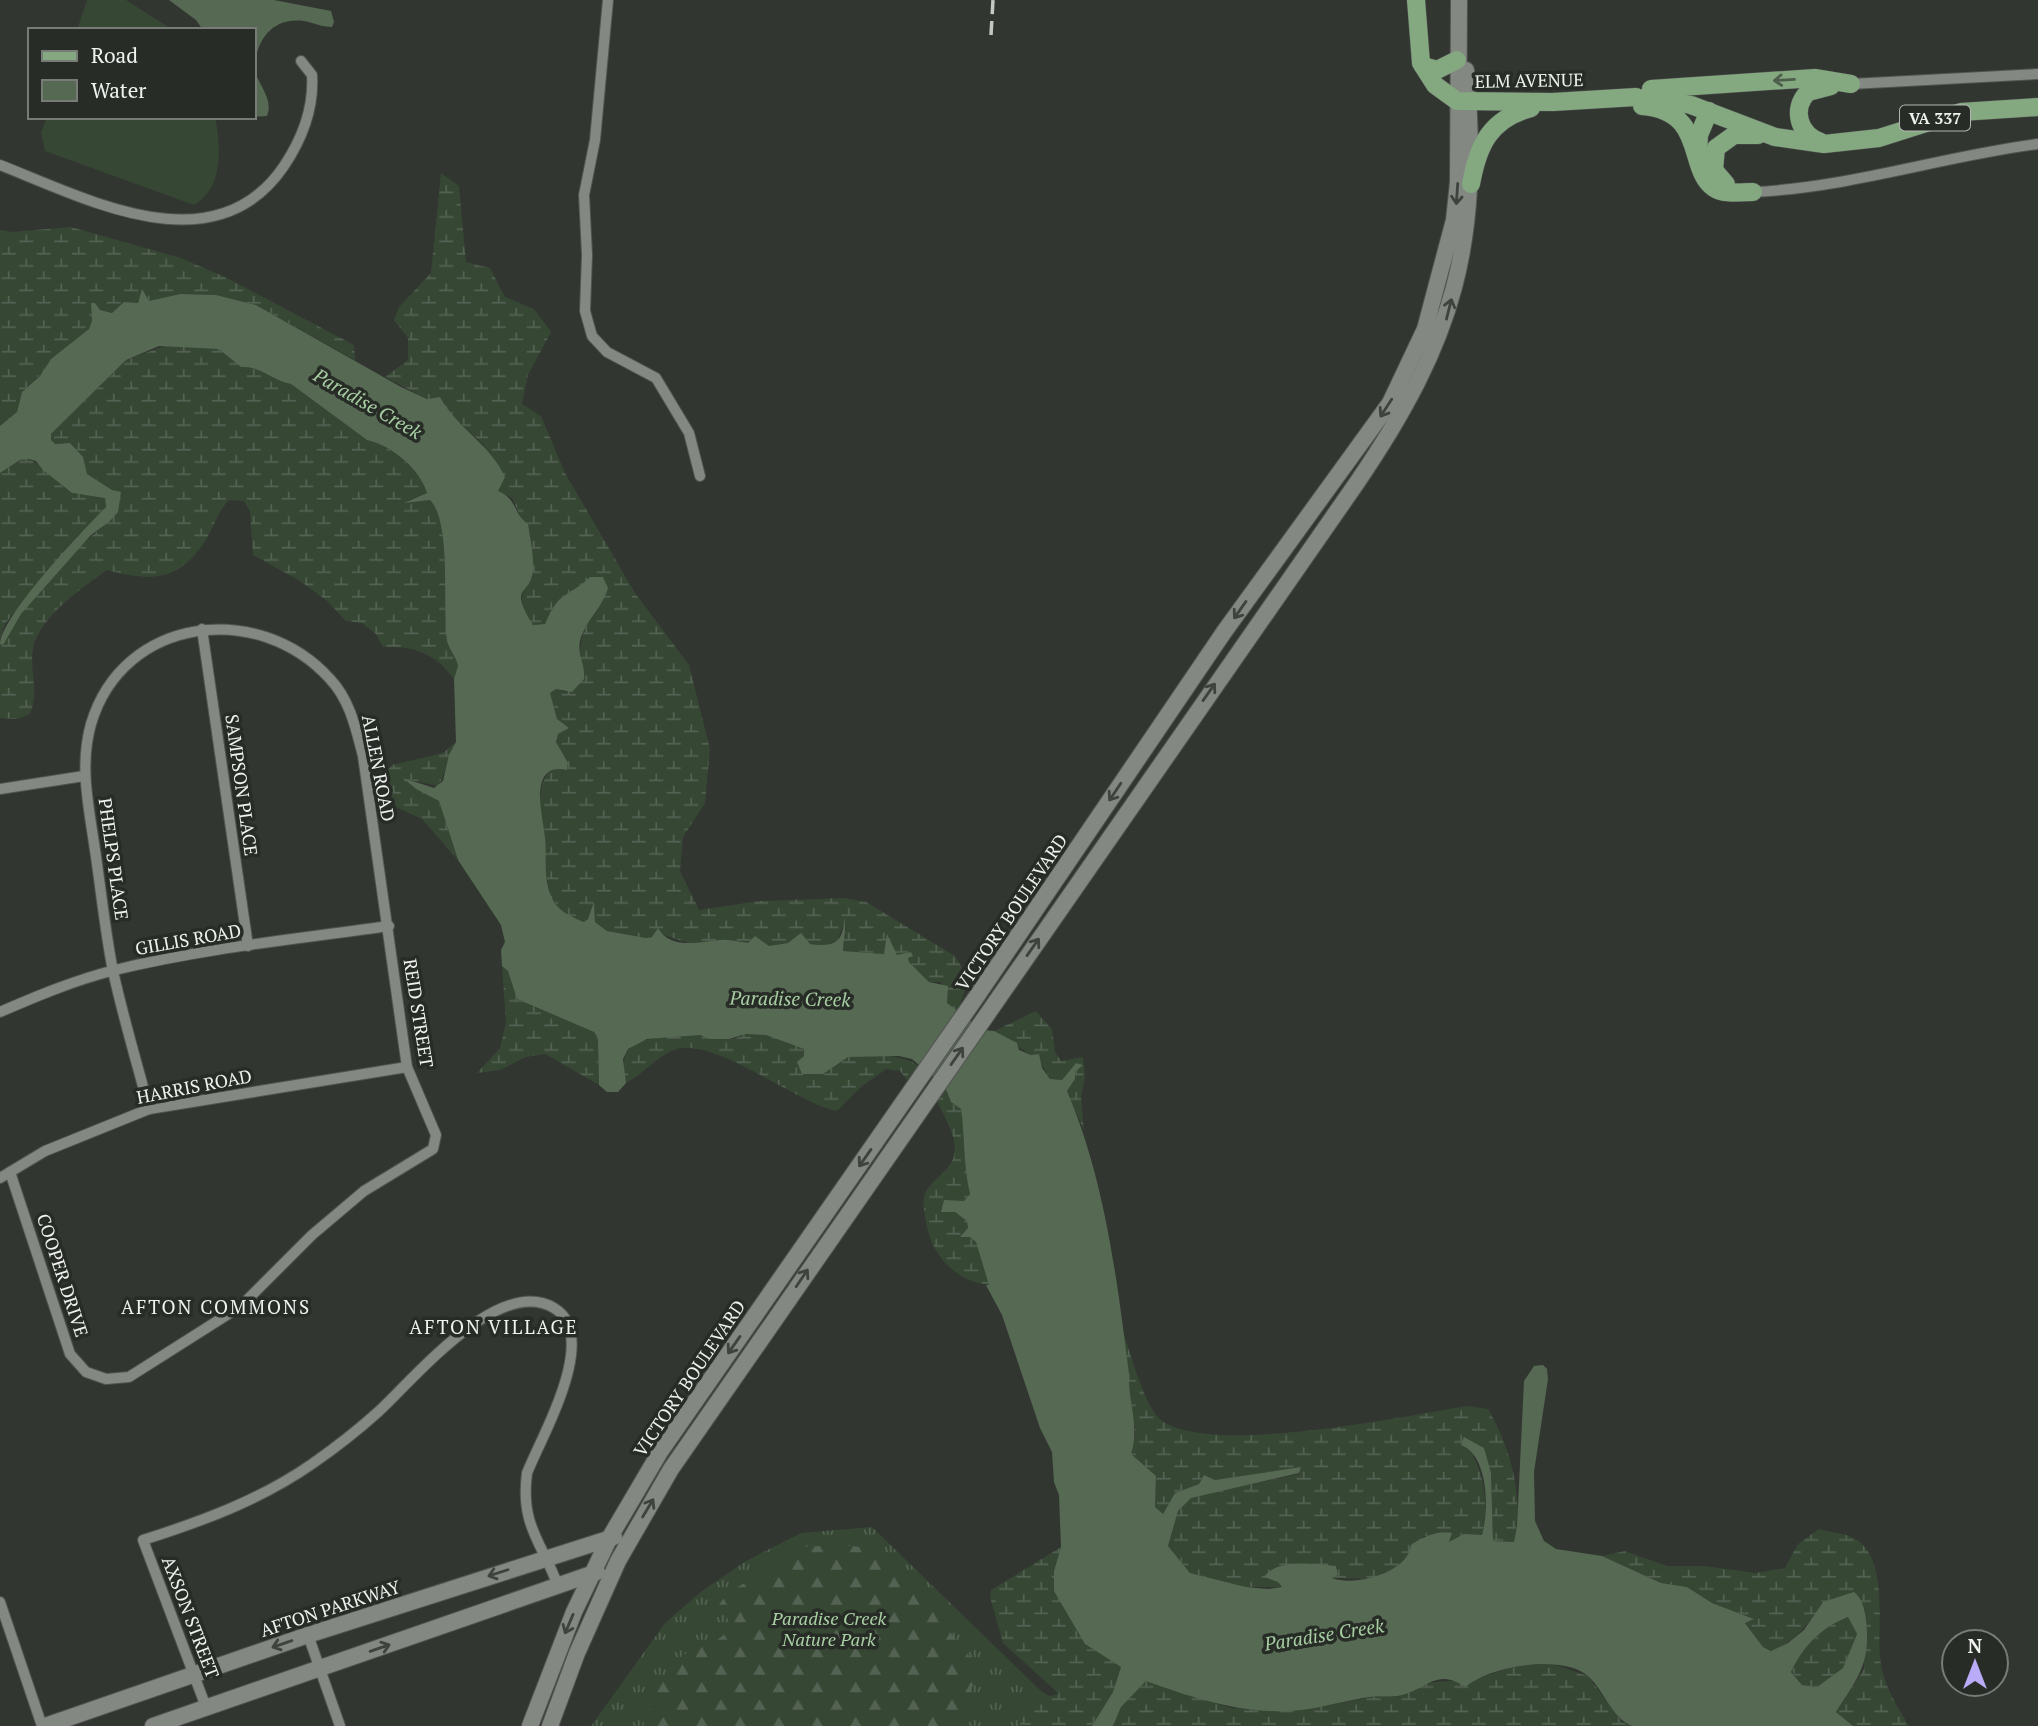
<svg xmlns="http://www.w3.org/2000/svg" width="2038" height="1726" font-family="'PT Serif',serif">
<defs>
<pattern id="grass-tufts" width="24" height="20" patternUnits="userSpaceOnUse" patternTransform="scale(1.75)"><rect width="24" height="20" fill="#364734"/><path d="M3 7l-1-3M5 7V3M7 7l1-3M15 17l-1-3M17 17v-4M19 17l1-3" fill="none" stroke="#536252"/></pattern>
<pattern id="forest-firs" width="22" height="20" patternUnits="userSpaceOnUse" patternTransform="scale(1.75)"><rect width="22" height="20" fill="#364734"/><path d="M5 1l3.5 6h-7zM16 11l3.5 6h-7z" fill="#536252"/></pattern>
<pattern id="wetland-marsh" width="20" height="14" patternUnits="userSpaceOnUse" patternTransform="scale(1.75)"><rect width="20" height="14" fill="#364734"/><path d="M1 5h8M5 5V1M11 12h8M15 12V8" fill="none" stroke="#536252"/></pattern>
</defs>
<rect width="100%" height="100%" fill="#323631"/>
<path fill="url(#grass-tufts)" d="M 872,1527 L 1040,1690 L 1094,1726 L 591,1726 L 665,1623 L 702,1591 L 746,1561 L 801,1533 Z"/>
<path fill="url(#forest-firs)" d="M 840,1545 L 861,1547 L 916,1590 L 974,1662 L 975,1680 L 967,1700 L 966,1726 L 643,1726 C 652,1703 663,1667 685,1654 C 709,1639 717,1649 734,1621 L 728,1619 L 717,1608 L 727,1593 L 766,1571 L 800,1547 Z"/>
<g fill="url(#wetland-marsh)">
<path d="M 441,173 L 459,186 L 466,262 L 490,268 L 505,297 L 534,309 L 551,332 L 528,375 L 522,404 L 541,416 L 565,473 L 635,593 L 689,665 L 710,749 L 705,803 L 683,837 L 680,871 L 699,910 L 759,901 L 844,898 L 866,902 L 955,956 L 969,979 L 957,1012 L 947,1003 L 941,982 L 929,982 C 914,964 904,961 887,948 L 884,954 L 843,951 L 842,937 L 846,929 L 844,922 L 838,940 L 828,946 L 809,944 L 799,937 L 788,943 L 769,946 L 722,940 L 694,945 L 661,934 L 645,938 L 607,931 L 595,922 L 594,905 L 588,919 L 584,922 L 563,913 L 551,898 L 545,869 L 545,835 L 539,813 L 542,783 L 548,772 L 557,768 L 567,770 L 568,764 L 556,742 L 558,734 L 568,728 L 557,719 L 550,693 L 556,689 L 566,692 L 585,674 C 576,653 581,638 589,617 L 596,613 L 590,577 C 566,599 560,589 545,624 L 533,625 C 522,608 516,597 530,580 L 522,520 L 512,498 L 498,491 L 484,445 L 448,412 L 440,397 L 427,399 L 385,377 L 408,360 L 408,338 L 394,320 L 399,307 L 431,273 Z"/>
<path d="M 71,227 L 181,258 L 225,277 L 354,345 L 355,360 L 256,305 L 216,295 L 180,294 L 149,301 L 142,290 L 138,303 L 112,313 L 100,310 L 89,329 L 22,392 L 17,412 L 0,426 L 0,230 L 12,232 Z"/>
<path d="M 170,344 L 220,349 L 241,367 C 262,366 272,381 291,384 L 367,440 C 391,445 420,470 427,493 L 407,501 L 430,500 C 452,523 442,606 447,641 C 449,650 456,657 458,666 L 454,679 C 435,653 415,646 383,647 L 376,634 L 362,623 L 346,621 L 326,600 L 300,581 L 253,555 L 250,511 L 244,501 L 229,500 C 218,511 215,524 207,538 C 180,582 153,582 107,570 C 82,588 39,617 33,649 C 29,673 40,689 30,714 L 17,719 L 0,718 L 0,644 L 3,645 C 18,609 77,545 109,522 L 112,490 L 87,474 L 83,457 L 70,443 L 55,444 L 50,441 L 51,434 L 126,360 Z"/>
<path d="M 28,459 C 45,464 56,485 72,492 C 82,497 95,493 105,498 L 106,507 L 71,543 L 5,624 L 0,640 L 0,473 L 20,460 Z"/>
<path d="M 456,742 L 439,786 L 405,779 L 416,789 L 439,801 L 458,860 L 422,819 L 396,807 L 384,775 L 392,765 L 443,753 Z"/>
<path d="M 502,966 L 508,971 L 517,999 L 594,1032 L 598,1037 L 599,1085 L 545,1054 L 526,1057 L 500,1070 L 477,1073 L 500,1048 L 506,1023 Z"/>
<path d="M 1036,1011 L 1052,1029 L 1055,1052 L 1061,1061 L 1083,1057 L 1085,1077 L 1081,1097 L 1084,1131 L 1067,1091 L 1075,1079 L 1075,1072 L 1082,1065 L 1076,1063 L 1062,1080 L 1050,1079 L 1039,1060 L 994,1031 Z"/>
<path d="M 745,1034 L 766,1035 L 804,1049 L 804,1056 L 823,1074 C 830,1069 838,1061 846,1058 C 860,1052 908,1055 918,1066 L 907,1080 L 900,1071 L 886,1069 L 861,1087 L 837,1111 C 796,1103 712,1035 674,1050 C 655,1058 643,1074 626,1083 C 617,1044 637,1039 671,1037 C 680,1036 690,1034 698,1035 C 714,1037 730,1044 745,1034 Z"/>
<path d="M 945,1087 L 951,1102 L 961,1109 C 965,1137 963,1165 970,1194 L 964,1201 L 942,1212 L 955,1212 L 967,1221 L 968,1228 L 961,1237 L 970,1236 L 976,1242 L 990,1285 C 952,1281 929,1252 925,1216 C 924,1209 922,1201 925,1194 C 931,1179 950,1172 954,1156 C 958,1135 944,1118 936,1099 Z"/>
<path d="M 1122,1330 C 1131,1353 1143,1402 1159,1418 C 1202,1459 1408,1415 1468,1406 L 1488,1409 C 1511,1449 1524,1496 1514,1542 L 1493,1541 L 1491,1473 L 1468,1448 C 1485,1472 1489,1506 1482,1535 L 1448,1543 L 1448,1538 L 1424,1536 L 1398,1566 L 1374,1579 L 1331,1578 L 1338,1575 L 1336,1566 L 1278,1582 L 1282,1587 L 1246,1587 L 1190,1573 L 1168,1546 L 1178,1511 L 1191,1497 L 1299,1474 L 1301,1468 L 1215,1480 L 1204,1475 L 1199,1484 L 1175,1493 L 1163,1514 L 1155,1507 L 1156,1476 L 1130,1454 C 1141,1422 1131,1424 1128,1396 C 1126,1374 1124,1352 1122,1330 Z"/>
<path d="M 1819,1529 C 1830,1532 1845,1533 1855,1539 C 1889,1558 1877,1625 1880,1657 C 1882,1683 1896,1704 1909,1726 L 1853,1726 L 1836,1712 L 1864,1669 L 1865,1609 L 1830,1600 L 1823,1602 C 1809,1624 1797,1640 1772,1651 L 1763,1647 L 1745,1622 L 1754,1619 L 1712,1603 L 1687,1587 L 1661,1583 L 1602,1556 L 1625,1551 L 1667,1566 L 1705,1566 L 1756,1573 L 1785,1568 L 1798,1544 Z"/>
<path d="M 1061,1547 L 1054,1571 L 1085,1644 L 1121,1667 L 1113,1692 L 1092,1726 L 1020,1726 L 1022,1709 L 1042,1698 L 1059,1694 L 1003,1643 L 990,1597 L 991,1590 Z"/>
<path d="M 1848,1617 L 1857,1634 L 1843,1668 L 1817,1687 L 1802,1685 L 1791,1671 C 1803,1646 1822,1627 1848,1617 Z"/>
<path d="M 1523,1664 L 1553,1664 L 1588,1676 L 1622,1722 L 1632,1726 L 1113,1726 L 1121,1707 L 1146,1681 L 1231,1708 L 1301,1710 L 1373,1697 L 1400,1696 L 1424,1683 L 1475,1679 Z"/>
</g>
<g fill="#364734">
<path d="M 87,0 L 126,0 L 173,30 L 77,30 Z"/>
<path d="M 47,117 L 215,117 C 221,146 224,188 194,205 L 45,151 L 41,133 Z"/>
</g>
<g fill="#566a53" fill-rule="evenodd">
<path d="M 169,0 L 274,0 L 331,11 L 334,22 L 332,27 C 322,27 314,23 304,21 C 273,17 258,38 254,66 L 254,30 L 203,30 L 196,20 Z"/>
<path d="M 254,68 C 258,85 274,99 267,116 L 251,117 L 254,117 Z"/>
<path d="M 142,289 L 149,301 L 180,294 L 216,295 L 256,305 L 401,387 L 427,399 L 440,397 C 457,428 490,444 505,477 L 498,491 C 517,498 513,514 528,524 C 530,538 534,555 533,569 C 531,598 507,583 533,625 L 545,624 C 560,589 566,599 590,577 L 603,577 L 608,588 C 602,609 586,619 580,641 C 577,655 586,666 584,679 L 572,692 L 556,689 L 550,693 L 557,719 L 569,728 L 558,734 L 556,742 L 568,763 L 567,770 C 527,761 543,817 545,837 C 547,857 543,876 551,896 C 557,911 570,916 584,922 L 588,919 L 594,902 L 595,922 L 607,931 L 646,938 L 652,937 L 658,928 C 670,950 700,942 720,940 C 729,939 739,942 748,943 L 755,936 L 769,946 L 788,943 L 801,933 L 810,944 C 832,947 844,944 844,918 C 847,930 843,939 843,951 L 884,954 L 887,934 L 897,955 L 911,952 L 913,956 L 908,958 L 909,962 L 929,982 L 948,986 L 947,1003 L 983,1030 L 994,1031 L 1017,1043 L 1019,1050 L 1031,1055 L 1039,1054 L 1042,1068 L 1050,1079 L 1062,1080 L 1076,1063 L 1083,1065 L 1075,1072 L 1075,1079 L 1067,1091 C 1105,1180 1117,1279 1129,1374 C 1128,1403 1140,1426 1131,1454 L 1156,1476 L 1155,1507 L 1163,1514 L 1175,1493 L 1199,1484 L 1204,1475 L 1215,1480 L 1301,1467 L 1299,1473 L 1191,1498 L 1178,1511 L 1168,1546 L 1190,1573 L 1246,1587 L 1268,1589 L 1282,1587 L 1278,1582 L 1264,1577 C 1277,1558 1315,1564 1336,1566 L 1338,1575 L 1332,1578 C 1354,1587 1408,1573 1411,1545 C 1422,1537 1439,1530 1452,1533 L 1449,1542 L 1464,1534 L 1482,1535 C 1489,1510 1489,1456 1461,1445 L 1464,1437 L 1484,1448 L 1491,1473 L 1493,1541 L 1514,1542 L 1517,1526 L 1524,1381 L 1534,1366 L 1543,1365 L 1547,1369 L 1548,1379 L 1534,1472 L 1535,1521 L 1544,1541 L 1556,1549 L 1602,1556 L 1661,1583 L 1687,1587 L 1712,1603 L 1754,1619 L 1745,1623 L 1763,1647 L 1771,1651 L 1788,1643 L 1804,1630 L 1823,1602 L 1854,1592 C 1863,1600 1865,1610 1866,1621 C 1871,1663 1858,1678 1836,1712 L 1853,1726 L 1632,1726 C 1611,1717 1605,1692 1589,1677 C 1563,1653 1490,1666 1465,1687 C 1435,1666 1424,1693 1397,1696 C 1388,1697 1379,1696 1370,1697 C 1347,1700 1325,1707 1302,1710 C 1247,1716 1196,1699 1146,1681 L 1121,1707 L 1113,1726 L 1092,1726 L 1113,1692 L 1121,1667 L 1085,1644 L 1054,1591 L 1054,1571 L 1061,1547 L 1059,1495 L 1054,1482 L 1052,1452 L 1040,1428 L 1002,1315 L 986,1285 L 989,1285 L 976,1242 L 970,1237 L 960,1237 L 968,1228 L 967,1221 L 955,1212 L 941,1212 L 944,1200 L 964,1201 L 970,1194 C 963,1165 965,1137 961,1109 L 951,1102 L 945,1087 L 912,1059 L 899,1056 L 848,1057 L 823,1074 L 802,1074 L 797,1062 L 804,1056 L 804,1049 L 766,1035 L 746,1034 L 729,1039 L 710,1039 L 700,1035 L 647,1039 L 628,1049 L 623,1059 L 626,1083 L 618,1092 L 607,1092 L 599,1085 L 598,1038 L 594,1032 L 517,999 L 508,971 L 502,966 L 501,950 L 505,942 L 501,925 L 458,860 L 439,801 L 416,789 L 403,778 L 434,788 L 443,781 L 449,755 L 456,742 L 454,679 L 458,666 C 456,656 449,650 447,641 C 442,606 452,523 430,500 L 404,503 L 427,493 C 420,469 391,445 367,440 L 291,384 C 272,381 262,366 241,367 L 219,349 L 159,346 L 126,360 L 51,434 L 51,440 L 55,444 L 70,443 L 83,457 L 87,474 L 112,490 L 121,492 L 118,512 L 109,522 L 91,535 L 21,614 L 3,645 L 0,644 C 2,615 82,531 106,507 L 105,498 L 72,493 L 43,470 L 36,461 L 29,459 L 20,460 L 0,473 L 0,426 L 17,412 L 22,392 L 40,376 L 51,359 L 89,329 L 92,321 L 91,303 L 95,303 L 100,310 L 112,313 L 124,302 L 138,303 ZM 1848,1617 L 1857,1634 L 1843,1668 L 1817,1687 L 1802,1685 L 1791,1672 C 1803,1646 1822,1627 1848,1617 Z"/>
</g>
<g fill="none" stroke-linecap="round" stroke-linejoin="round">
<g stroke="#515451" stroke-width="12">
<g id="street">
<path d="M 608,0 L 595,140 L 584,195 L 587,255 L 585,311 L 592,336 L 607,352 L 656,378 L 689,433 L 700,476"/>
<path d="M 1851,84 L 2038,74"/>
<path d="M 0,165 C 87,199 215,268 284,166 C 302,139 314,107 312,75 L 301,61"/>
<path d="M 1753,192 C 1849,188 1943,156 2038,144"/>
<path d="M 202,629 L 248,946"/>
<path d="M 0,789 L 84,776"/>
<path d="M 0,1012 C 37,996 75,980 115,970 C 204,948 298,939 389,926"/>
<path d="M 10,1172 L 70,1354 L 86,1372 L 106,1379 L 129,1377 L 241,1306 L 312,1235 L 364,1191 L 433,1149 L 436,1135 L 407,1067 L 363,756 C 356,729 350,700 330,679 C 259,600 123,616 91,724 C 79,766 89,808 95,850 C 101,890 105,931 113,971 C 123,1017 137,1063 149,1109"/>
<path d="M 0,1178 L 45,1151 L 149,1109 L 407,1067"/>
<path d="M 0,1602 L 42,1726"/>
<path d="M 308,1635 L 340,1726"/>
<path d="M 206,1707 L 143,1540 C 203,1521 260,1500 312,1464 C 335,1448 357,1431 378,1412 C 415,1378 499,1275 554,1308 C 601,1336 541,1437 527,1473 C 520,1526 542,1542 558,1586"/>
</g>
</g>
<g stroke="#515451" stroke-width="18">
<g id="secondary">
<path d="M 45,1726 L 308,1635 L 614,1537"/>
<path d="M 153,1726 L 597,1572"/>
<path d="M 530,1726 L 574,1612 L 610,1537 L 660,1452 L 977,996 L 1224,632 L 1390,403 L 1425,329 L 1454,220 L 1458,182 L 1459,0"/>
<path d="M 550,1726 L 577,1653 L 618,1561 L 671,1469 L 1356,484 C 1455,339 1481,245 1466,70"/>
</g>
</g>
<g stroke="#515451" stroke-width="19">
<g id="primary">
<path d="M 1416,0 L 1421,63 L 1435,85 L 1457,101 L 1553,102 L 1636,97"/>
<path d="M 1423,66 L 1437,70 L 1457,60"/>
<path d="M 1651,89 L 1815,78 L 1851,84"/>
<path d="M 1646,97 L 1691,105 L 1775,137 L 1824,144 L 1879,138 L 1961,112 L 2038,107"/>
<path d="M 1642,106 C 1707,111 1686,169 1714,188 C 1724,195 1741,192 1753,192"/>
<path d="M 1821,142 C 1799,135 1791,109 1808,92 L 1831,86"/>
<path d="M 1698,154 L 1699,135 L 1709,111"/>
<path d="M 1471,184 C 1478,145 1490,119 1531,108"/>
<path d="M 1726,184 L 1714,170 L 1716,148 L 1734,135 L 1758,135"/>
</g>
</g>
<use href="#street" stroke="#838882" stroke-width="10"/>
<use href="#secondary" stroke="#838882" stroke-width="16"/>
<use href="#primary" stroke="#84a880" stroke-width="18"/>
<path stroke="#c4c8c4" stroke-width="3.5" stroke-dasharray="14 7" stroke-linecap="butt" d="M 991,35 L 993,0"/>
</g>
<defs><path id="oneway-shaft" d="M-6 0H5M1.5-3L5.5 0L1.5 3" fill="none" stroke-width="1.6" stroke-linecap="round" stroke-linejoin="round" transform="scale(1.75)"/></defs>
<use stroke="#4d5e4b" href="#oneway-shaft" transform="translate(1784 80) rotate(177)"/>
<g stroke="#3f433e">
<use href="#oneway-shaft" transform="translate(1457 194) rotate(94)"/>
<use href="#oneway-shaft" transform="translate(1449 309) rotate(-76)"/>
<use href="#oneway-shaft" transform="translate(1386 408) rotate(123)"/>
<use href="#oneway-shaft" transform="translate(1240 610) rotate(125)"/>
<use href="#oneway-shaft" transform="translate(1209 692) rotate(-55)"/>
<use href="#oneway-shaft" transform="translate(1115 792) rotate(124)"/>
<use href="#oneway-shaft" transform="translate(1033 947) rotate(-55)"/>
<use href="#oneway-shaft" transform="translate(957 1056) rotate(-55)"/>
<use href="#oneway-shaft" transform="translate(865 1158) rotate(125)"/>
<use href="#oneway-shaft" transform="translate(802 1278) rotate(-56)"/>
<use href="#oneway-shaft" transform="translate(734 1345) rotate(125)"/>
<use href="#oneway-shaft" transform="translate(648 1508) rotate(-59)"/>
<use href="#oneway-shaft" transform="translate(498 1573) rotate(162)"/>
<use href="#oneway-shaft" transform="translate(569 1624) rotate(113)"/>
<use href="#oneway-shaft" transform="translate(282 1644) rotate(161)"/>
<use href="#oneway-shaft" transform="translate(380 1648) rotate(-19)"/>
</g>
<g text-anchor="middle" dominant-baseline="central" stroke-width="7" stroke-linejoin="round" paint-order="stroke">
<rect fill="#282c27" stroke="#b3b7b3" stroke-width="2" x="1900" y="105.5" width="70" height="25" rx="5"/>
<g font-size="16" font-weight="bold" fill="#eff2ef">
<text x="1935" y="118">VA 337</text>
</g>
<g font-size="18" fill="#eff2ef" stroke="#282c27">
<text transform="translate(1529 80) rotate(-1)">ELM AVENUE</text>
<text transform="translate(379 768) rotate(79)">ALLEN ROAD</text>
<text transform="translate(242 785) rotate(82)">SAMPSON PLACE</text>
<text transform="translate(114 859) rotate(82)">PHELPS PLACE</text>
<text transform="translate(1011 912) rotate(-56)">VICTORY BOULEVARD</text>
<text transform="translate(188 939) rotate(-10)">GILLIS ROAD</text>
<text transform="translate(419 1013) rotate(81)">REID STREET</text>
<text transform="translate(194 1086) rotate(-11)">HARRIS ROAD</text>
<text transform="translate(63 1275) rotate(72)">COOPER DRIVE</text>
<text transform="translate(689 1378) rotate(-56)">VICTORY BOULEVARD</text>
<text transform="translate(330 1608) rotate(-18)">AFTON PARKWAY</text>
<text transform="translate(191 1617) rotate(69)">AXSON STREET</text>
</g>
<g font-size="18" font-style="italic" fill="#a9d0a4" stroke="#282c27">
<text x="829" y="1618">Paradise Creek<tspan x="829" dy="21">Nature Park</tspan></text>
</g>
<g font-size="19" font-style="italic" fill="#a6cda2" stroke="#282c27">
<text transform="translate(368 403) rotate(30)">Paradise Creek</text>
<text transform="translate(790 998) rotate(1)">Paradise Creek</text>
<text transform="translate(1324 1634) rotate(-9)">Paradise Creek</text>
</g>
<g font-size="19" letter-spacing="2" fill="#eff2ef" stroke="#282c27">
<text x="216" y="1306">AFTON COMMONS</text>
<text x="494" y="1326">AFTON VILLAGE</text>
</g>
</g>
<rect x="28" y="28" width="228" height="91" fill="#282c27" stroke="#787b77" stroke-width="2"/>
<rect x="42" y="51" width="35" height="10" fill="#84a880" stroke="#787b77" stroke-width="2"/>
<text x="91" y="63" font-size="21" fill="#eff2ef">Road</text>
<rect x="42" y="80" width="35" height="21" fill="#566a53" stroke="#787b77" stroke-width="2"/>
<text x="91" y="98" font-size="21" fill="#eff2ef">Water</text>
<g transform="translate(1975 1663)"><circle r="33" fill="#282c27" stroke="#787b77" stroke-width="2"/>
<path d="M0-5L12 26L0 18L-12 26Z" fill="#b9abf7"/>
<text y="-10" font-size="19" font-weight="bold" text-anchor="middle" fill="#eff2ef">N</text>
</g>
</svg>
